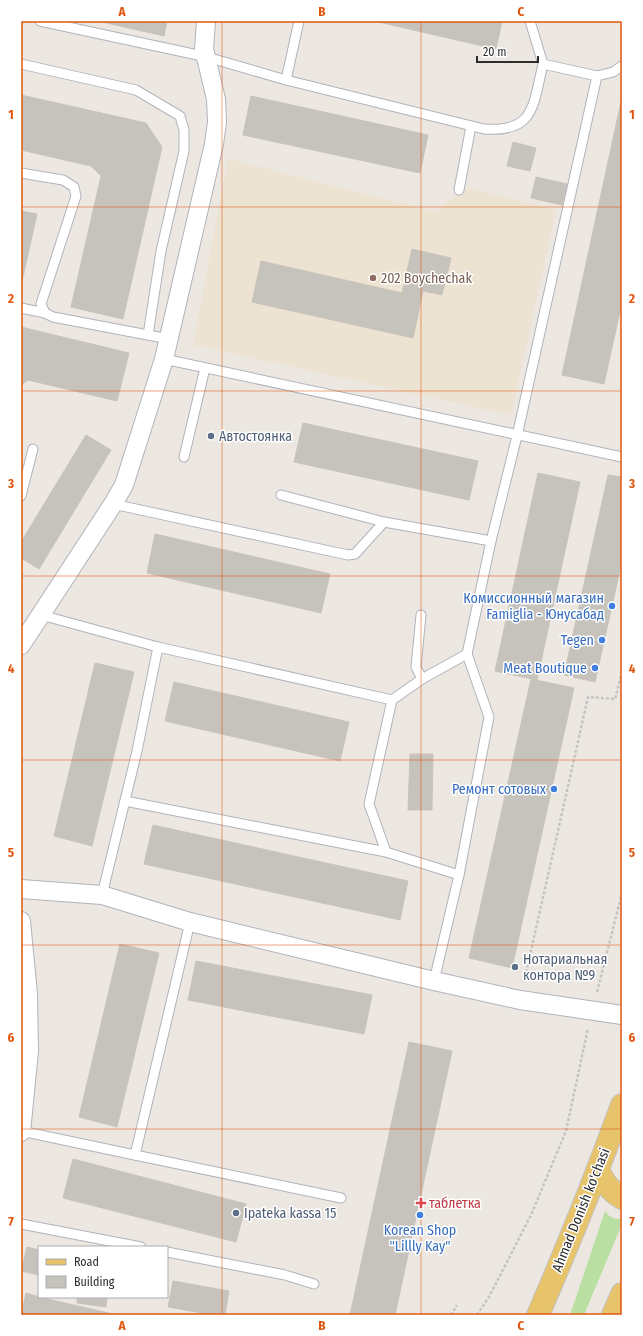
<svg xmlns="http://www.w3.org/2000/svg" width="643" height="1336" font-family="'Fira Sans Condensed',sans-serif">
<rect width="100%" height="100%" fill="#ede7e1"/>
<path fill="#ede3d2" d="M 228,159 L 435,211 L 469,188 L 556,210 L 511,415 L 193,345 Z"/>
<path fill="#badfa2" d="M 605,1211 C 610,1218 614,1219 622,1219 L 622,1224 L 584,1315 L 570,1315 Z"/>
<g fill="#c6c2bc" stroke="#c9c3ba">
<path d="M 98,21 L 167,21 L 164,36 Z"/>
<path d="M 374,21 L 502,21 L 496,49 Z"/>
<path d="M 21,95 L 146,123 L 162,147 L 123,319 L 71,307 L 101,176 L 91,166 L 21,150 Z"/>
<path d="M 251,96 L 428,135 L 420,173 L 243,135 Z"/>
<path d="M 622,97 L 622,302 L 604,384 L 562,375 Z"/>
<path d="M 513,142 L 536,148 L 530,171 L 507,166 Z"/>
<path d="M 536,177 L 567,184 L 562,205 L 531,198 Z"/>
<path d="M 21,211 L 37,214 L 21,286 Z"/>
<path d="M 412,249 L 451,258 L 442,295 L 423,291 L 413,338 L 252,302 L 261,261 L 402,293 Z"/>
<path d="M 21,327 L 129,353 L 117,401 L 28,380 L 21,385 Z"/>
<path d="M 303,423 L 478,461 L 469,500 L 294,462 Z"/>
<path d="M 86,435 L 111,450 L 39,569 L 21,558 L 21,542 Z"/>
<path d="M 538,473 L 580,482 L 537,680 L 495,671 Z"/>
<path d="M 608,475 L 622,477 L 622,561 L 595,682 L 564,675 Z"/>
<path d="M 155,534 L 330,574 L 321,613 L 147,573 Z"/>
<path d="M 95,663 L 134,672 L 92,846 L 54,836 Z"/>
<path d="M 531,679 L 574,688 L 512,968 L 469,958 Z"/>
<path d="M 174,682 L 349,722 L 340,761 L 165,721 Z"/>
<path d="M 410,754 L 433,754 L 432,810 L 408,810 Z"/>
<path d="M 153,825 L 408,881 L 400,920 L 144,864 Z"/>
<path d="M 120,944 L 159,953 L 117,1127 L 79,1117 Z"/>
<path d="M 196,961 L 372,995 L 364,1034 L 188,1000 Z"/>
<path d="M 409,1042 L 452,1051 L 395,1315 L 350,1315 Z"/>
<path d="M 73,1159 L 246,1204 L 236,1242 L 63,1198 Z"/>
<path d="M 27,1247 L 39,1250 L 39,1275 L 21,1271 Z"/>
<path d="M 173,1281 L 229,1291 L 225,1315 L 213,1315 L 168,1307 Z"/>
<path d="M 26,1293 L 39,1297 L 117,1315 L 21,1315 Z"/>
<path d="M 77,1297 L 107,1297 L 106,1307 L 77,1303 Z"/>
</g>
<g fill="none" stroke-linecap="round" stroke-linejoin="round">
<g stroke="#b1b3bc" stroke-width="11">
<g id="lane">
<path d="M 40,21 L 207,57 L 286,80 L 484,129 C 535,133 533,105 543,64"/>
<path d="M 530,21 L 543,64 L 597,76"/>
<path d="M 21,64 L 136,90 L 180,116 L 184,130 L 184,151 L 161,251 L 148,335"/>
<path d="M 286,80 L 299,21"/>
<path d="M 21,173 L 63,180 L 74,187 L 76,196 L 41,304 L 45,313 L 53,317 L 169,339"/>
<path d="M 459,190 L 471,126"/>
<path d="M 21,308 L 45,313"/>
<path d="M 164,359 L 622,457"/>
<path d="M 184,457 L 205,368"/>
<path d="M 281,495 L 384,522"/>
<path d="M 21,496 L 33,449"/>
<path d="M 113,504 L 348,555 L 355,554 L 384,522 L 491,541"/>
<path d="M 41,615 L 158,647"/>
<path d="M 421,615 L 416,667 L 422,679"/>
<path d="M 125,801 L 386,852 L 459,875"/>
<path d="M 386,852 L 369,804 L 392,700 L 422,679 L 467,654"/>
<path d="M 102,895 L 137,751 L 158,647 L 392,700"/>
<path d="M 190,922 L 135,1155 L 341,1198"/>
<path d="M 434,981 L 459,875 L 489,717 L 467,654 L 491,541 L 517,436 L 597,76 L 613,72 L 622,66"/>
<path d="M 21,1131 L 135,1155"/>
<path d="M 21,1224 L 141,1247"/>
<path d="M 167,1252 L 285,1275 L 314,1284"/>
</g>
</g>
<g stroke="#b1b3bc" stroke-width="20">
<g id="street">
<path d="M 21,645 L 113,504 L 124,485 L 164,359 L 214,144 L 217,122 L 216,99 L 204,49 L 206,21"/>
<path d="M 21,889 L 102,895 L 190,922 L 434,981 L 520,1000 L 622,1015"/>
<path d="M 21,921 L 28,994 L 29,1051 L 21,1132"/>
</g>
</g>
<g stroke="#c4c4c4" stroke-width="24">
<g id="primary">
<path d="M 598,1169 C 603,1182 610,1191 622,1198"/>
<path d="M 538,1315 C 568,1246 596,1176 622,1105"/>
<path d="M 613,1315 L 622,1294"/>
</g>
</g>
<g stroke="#c4c4c4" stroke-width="2.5" stroke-dasharray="3 2" stroke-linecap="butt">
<path d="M 524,982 L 588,697 L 615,699 L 622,672"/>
<path d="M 597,992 L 622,893"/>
<path d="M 451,1315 L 457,1305"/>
<path d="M 477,1315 L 489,1297 L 531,1215 L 566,1131 L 588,1028"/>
</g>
<use href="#lane" stroke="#fff" stroke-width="9"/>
<use href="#street" stroke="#fff" stroke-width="18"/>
<use href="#primary" stroke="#e7c36c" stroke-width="22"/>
</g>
<path fill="none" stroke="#df570e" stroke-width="1" stroke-opacity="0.55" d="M 222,21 L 222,1315M 421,21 L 421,1315M 21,207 L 622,207M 21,391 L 622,391M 21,576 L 622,576M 21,760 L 622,760M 21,945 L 622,945M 21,1129 L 622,1129"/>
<circle fill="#8d6e63" stroke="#fff" stroke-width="1.5" cx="373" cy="278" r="4"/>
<g fill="#5c6f8a" stroke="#fff" stroke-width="1.5">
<circle cx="211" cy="436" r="4"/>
<circle cx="515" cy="967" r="4"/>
<circle cx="236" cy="1213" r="4"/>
</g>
<g fill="#3f7fe0" stroke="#fff" stroke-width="1.5">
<circle cx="612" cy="606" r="4"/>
<circle cx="602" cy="640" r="4"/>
<circle cx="595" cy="668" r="4"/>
<circle cx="554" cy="789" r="4"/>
<circle cx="420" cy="1215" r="4"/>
</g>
<path fill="#e0444e" stroke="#fff" stroke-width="1.5" d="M419 1197h4v4h4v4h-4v4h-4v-4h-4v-4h4z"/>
<g text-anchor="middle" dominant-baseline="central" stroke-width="3" stroke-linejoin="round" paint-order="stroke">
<g font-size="14" fill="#785e54" stroke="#fff" text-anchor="start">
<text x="381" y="278">202 Boychechak</text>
</g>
<g font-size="14" fill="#4e5e75" stroke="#fff" text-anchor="start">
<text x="219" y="436">Автостоянка</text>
<text x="523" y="959">Нотариальная<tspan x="523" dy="16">контора №9</tspan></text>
<text x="244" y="1213">Ipateka kassa 15</text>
</g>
<g font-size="14" fill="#366cbe" stroke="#fff" text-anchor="end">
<text x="604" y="598">Комиссионный магазин<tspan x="604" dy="16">Famiglia - Юнусабад</tspan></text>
<text x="594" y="640">Tegen</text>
<text x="587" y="668">Meat Boutique</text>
<text x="546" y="789">Ремонт сотовых</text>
<text x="420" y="1230" text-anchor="middle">Korean Shop<tspan x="420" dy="16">"Lillly Kay"</tspan></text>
</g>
<g font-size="14" fill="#be3a42" stroke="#fff" text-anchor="start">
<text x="429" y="1203">таблетка</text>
</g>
<g font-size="14" fill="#2d2d2d" stroke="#fff">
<text transform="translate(581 1210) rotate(-68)">Ahmad Donish ko'chasi</text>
</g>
</g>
<rect width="643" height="1336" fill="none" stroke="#ffffff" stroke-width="44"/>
<rect x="38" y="1246" width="130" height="52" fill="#ffffff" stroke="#ababab"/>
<rect x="46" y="1259" width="20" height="6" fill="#e7c36c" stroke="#ababab"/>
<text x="74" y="1266" font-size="12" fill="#2d2d2d">Road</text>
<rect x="46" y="1276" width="20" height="12" fill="#c6c2bc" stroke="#ababab"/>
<text x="74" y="1286" font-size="12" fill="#2d2d2d">Building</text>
<path d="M477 56v6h61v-6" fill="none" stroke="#2d2d2d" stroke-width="2"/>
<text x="483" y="56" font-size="12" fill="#2d2d2d" stroke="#ffffff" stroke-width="3" paint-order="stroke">20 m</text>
<rect x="22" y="22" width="599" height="1292" fill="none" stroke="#df570e" stroke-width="1.5"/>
<g font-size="13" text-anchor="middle" font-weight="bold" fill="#df570e">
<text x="122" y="16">A</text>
<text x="322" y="16">B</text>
<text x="521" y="16">C</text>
<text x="11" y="119">1</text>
<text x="632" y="119">1</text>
<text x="11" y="303">2</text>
<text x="632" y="303">2</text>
<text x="11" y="488">3</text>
<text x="632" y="488">3</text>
<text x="11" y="673">4</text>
<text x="632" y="673">4</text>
<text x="11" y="857">5</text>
<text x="632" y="857">5</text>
<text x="11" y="1042">6</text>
<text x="632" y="1042">6</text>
<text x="11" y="1226">7</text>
<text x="632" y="1226">7</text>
<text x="122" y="1330">A</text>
<text x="322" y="1330">B</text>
<text x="521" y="1330">C</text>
</g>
</svg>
